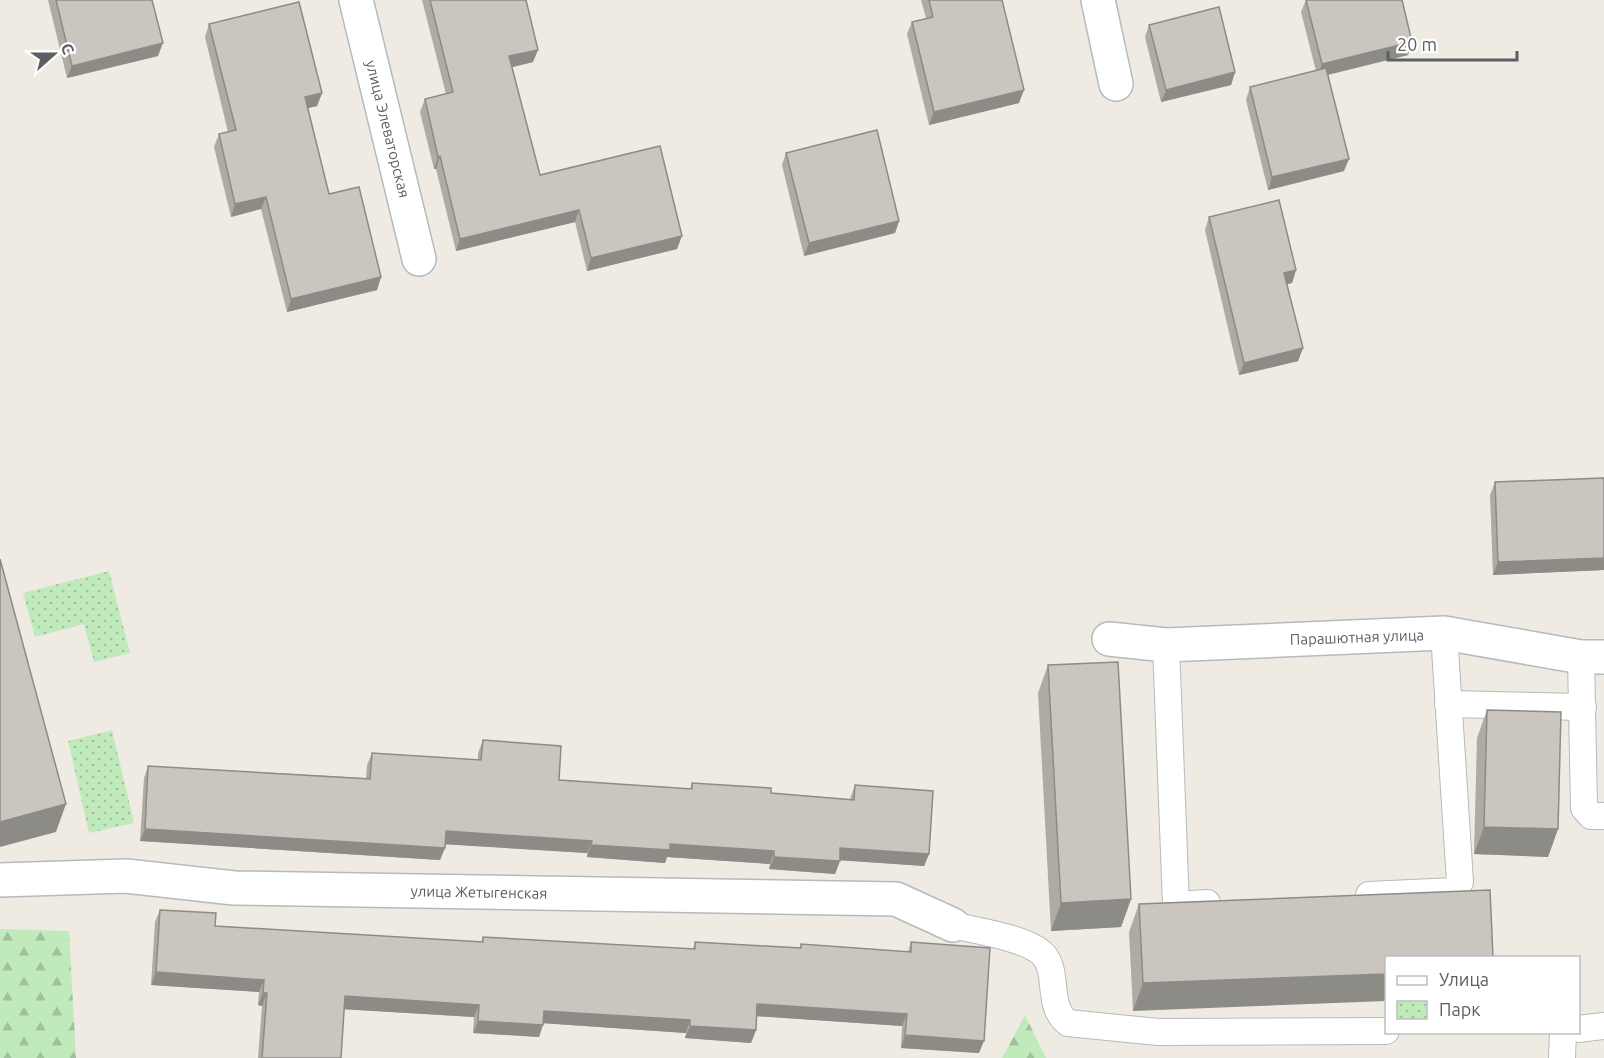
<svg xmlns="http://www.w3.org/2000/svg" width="1604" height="1058" font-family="Ubuntu,sans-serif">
<defs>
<pattern id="forest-firs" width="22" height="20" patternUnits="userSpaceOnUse" patternTransform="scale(1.5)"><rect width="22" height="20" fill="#c0eabc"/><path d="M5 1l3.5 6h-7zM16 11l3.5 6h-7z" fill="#9fc19c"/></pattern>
<pattern id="park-dots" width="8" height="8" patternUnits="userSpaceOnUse" patternTransform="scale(1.5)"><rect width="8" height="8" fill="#c0eabc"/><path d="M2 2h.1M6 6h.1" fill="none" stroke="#9fc19c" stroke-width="1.8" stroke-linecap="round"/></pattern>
</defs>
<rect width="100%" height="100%" fill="#efebe2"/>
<g fill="url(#forest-firs)">
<path d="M 0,929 L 69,931 L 76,1058 L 0,1058 Z"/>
<path d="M 1025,1015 L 1046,1058 L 1002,1058 Z"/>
</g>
<g fill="url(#park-dots)">
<path d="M 109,571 L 130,653 L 94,662 L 84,624 L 35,637 L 23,593 Z"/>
<path d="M 112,730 L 134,823 L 89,833 L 68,741 Z"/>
</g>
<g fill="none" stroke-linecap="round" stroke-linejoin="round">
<g stroke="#b5babe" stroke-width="28">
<g id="lane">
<path d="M 1166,645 L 1176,905 L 1207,903"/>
<path d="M 1581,657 L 1584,808 L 1591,816 L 1604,816"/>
<path d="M 1448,704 L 1583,707"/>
<path d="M 1369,895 L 1454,891 L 1460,882 L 1444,633"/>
<path d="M 953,925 C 976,931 1020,937 1039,951 C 1062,967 1044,1005 1068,1023 L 1158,1032 L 1386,1031"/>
<path d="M 1578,1029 L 1604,1026"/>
<path d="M 1562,1058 L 1563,1032"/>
</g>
</g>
<g stroke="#b5babe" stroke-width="36">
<g id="street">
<path d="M 356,0 L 419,259"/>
<path d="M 1098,0 L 1116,84"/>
<path d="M 1109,639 L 1166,645 L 1444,633 L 1581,657 L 1604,657"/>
<path d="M 0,880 L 126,876 L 234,888 L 896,899 L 953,925"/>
</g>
</g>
<use href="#lane" stroke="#fff" stroke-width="26"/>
<use href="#street" stroke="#fff" stroke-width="33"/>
</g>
<g fill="#aeaaa4">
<path d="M 48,0 L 152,0 L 158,56 L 67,78 Z"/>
<path d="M 422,0 L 526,0 L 533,62 L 512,67 L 540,175 L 677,249 L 587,271 L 575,222 L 456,251 L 436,169 L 434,169 L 420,112 L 425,99 L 446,94 Z"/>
<path d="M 921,0 L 1002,0 L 1019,103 L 929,125 L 907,34 L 912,22 L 926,18 Z"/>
<path d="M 1306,0 L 1408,55 L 1328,75 L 1344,171 L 1268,190 L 1246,100 L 1250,87 L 1316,71 L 1301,12 Z"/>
<path d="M 209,24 L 322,93 L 317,106 L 308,108 L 329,194 L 381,277 L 377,290 L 287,312 L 261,209 L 231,217 L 214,147 L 219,134 L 228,132 L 205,37 Z"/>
<path d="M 1149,25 L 1235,72 L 1231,85 L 1161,102 L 1145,37 Z"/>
<path d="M 786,153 L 899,221 L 895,233 L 804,256 L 782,165 Z"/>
<path d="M 1209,217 L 1296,270 L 1292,283 L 1286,284 L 1303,348 L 1298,361 L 1239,375 L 1205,230 Z"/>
<path d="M 1604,478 L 1604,570 L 1493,575 L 1490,495 L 1495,482 Z"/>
<path d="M 1048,665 L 1131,899 L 1121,927 L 1051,931 L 1038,693 Z"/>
<path d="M 1487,710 L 1558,829 L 1548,857 L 1474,854 L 1477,738 Z"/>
<path d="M 483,740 L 559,780 L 690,789 L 692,783 L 771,793 L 850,799 L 855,785 L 929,854 L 924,866 L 840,860 L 835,874 L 769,869 L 770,864 L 667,857 L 665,863 L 587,857 L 587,853 L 445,844 L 440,860 L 140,841 L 144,778 L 148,766 L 366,778 L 367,765 L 372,753 L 478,760 L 478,753 Z"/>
<path d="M 1490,890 L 1133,1011 L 1129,932 L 1139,904 Z"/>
<path d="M 160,910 L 215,926 L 481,942 L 483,937 L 693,949 L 695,942 L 799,948 L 801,944 L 908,952 L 911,942 L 979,1053 L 901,1048 L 902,1026 L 757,1016 L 756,1030 L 751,1043 L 685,1038 L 686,1033 L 543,1023 L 539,1037 L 473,1033 L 474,1017 L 344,1009 L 341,1058 L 258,1058 L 262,1006 L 258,1005 L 259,992 L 151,985 L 155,922 Z"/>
</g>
<g fill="#8d8b86">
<path d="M 1412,42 L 1408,55 L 1318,77 L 1322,64 Z"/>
<path d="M 163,43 L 158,56 L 67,78 L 72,66 Z"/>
<path d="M 538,50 L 533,62 L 505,69 L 509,56 Z"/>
<path d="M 1235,72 L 1231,85 L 1161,102 L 1166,90 Z"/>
<path d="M 1024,90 L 1019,103 L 929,125 L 934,112 Z"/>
<path d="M 322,93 L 317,106 L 300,110 L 305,97 Z"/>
<path d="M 440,156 L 436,169 L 434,169 L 438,157 Z"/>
<path d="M 1349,159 L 1344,171 L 1268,190 L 1272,177 Z"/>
<path d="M 266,197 L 261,209 L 231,217 L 235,204 Z"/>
<path d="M 579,210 L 575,222 L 456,251 L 460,239 Z"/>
<path d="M 899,221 L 895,233 L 804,256 L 809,243 Z"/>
<path d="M 682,236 L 677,249 L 587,271 L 591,258 Z"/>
<path d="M 1296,270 L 1292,283 L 1279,286 L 1284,273 Z"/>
<path d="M 381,277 L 377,290 L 287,312 L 291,299 Z"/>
<path d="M 1303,348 L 1298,361 L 1239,375 L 1244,363 Z"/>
<path d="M 1604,558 L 1604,570 L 1493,575 L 1498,562 Z"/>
<path d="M 66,804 L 56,832 L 0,847 L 0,822 Z"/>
<path d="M 1484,827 L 1558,829 L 1548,857 L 1474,854 Z"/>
<path d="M 145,829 L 445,848 L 440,860 L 140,841 Z"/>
<path d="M 446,831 L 592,841 L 587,853 L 441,844 Z"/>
<path d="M 670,844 L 774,851 L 770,864 L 667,857 L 665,863 L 587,857 L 591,845 Z"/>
<path d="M 840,848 L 929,854 L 924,866 L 836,860 Z"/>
<path d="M 774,857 L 840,861 L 835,874 L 769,869 Z"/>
<path d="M 1131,899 L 1121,927 L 1051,931 L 1061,903 Z"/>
<path d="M 156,972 L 264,980 L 259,992 L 151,985 Z"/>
<path d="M 1386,974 L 1386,1001 L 1133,1011 L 1143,983 Z"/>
<path d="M 263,993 L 267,993 L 262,1006 L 258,1005 Z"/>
<path d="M 345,996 L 479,1005 L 474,1017 L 340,1009 Z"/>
<path d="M 757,1004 L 907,1014 L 902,1026 L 753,1016 Z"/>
<path d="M 544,1011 L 690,1020 L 686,1033 L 540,1023 Z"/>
<path d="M 478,1021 L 543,1025 L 539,1037 L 473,1033 Z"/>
<path d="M 690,1026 L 756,1030 L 751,1043 L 685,1038 Z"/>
<path d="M 905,1035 L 984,1041 L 979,1053 L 901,1048 Z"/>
</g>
<g fill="#cac6bf" stroke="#8d8b86" stroke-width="1.5">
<path d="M 56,0 L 152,0 L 163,43 L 72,66 Z"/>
<path d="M 430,0 L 526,0 L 538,50 L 509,56 L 540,175 L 660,146 L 682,236 L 591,258 L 579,210 L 460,239 L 440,156 L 438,157 L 425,99 L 453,92 Z"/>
<path d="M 929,0 L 1002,0 L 1024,90 L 934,112 L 912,22 L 933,17 Z"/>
<path d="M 1306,0 L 1402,0 L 1412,42 L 1322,64 Z"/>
<path d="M 299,2 L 322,93 L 305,97 L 329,194 L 359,187 L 381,277 L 291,299 L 266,197 L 235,204 L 219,134 L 236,130 L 209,24 Z"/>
<path d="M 1219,7 L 1235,72 L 1166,90 L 1149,25 Z"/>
<path d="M 1326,68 L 1349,159 L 1272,177 L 1250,87 Z"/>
<path d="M 877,130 L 899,221 L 809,243 L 786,153 Z"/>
<path d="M 1279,200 L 1296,270 L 1284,273 L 1303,348 L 1244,363 L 1209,217 Z"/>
<path d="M 1604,478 L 1604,558 L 1498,562 L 1495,482 Z"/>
<path d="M 0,559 L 66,804 L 0,822 Z"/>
<path d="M 1118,662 L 1131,899 L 1061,903 L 1048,665 Z"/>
<path d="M 1487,710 L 1561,712 L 1558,829 L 1484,827 Z"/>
<path d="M 483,740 L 561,746 L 559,780 L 692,789 L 692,783 L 771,788 L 771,793 L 854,800 L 855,785 L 933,791 L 929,854 L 840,848 L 840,861 L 774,857 L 774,851 L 670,844 L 670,850 L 591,845 L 592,841 L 446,831 L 445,848 L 145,829 L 148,766 L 370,779 L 372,753 L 481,760 Z"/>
<path d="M 1490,890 L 1493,957 L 1386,957 L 1386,974 L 1143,983 L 1139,904 Z"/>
<path d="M 160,910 L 216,913 L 215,926 L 483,942 L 483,937 L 695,949 L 695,942 L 801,948 L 801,944 L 911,952 L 911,942 L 990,948 L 984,1041 L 905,1035 L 907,1014 L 757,1004 L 756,1030 L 690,1026 L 690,1020 L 544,1011 L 543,1025 L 478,1021 L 479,1005 L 345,996 L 341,1058 L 262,1058 L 267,993 L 263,993 L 264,980 L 156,972 Z"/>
</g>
<g text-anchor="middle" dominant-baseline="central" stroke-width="6" stroke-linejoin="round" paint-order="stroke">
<g font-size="15" fill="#5b6065" stroke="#fff">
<text transform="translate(388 129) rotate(76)">улица Элеваторская</text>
<text transform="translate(1357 637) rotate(-2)">Парашютная улица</text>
<text transform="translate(479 892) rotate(1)">улица Жетыгенская</text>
</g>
</g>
<rect x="1385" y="956" width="195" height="78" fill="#ffffff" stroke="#bdbfc1" stroke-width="1.5"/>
<rect x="1397" y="976" width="30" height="9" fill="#ffffff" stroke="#bdbfc1" stroke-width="1.5"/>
<text x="1439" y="986" font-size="18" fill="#5b6065">Улица</text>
<rect x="1397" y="1001" width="30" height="18" fill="url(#park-dots)" stroke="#bdbfc1" stroke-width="1.5"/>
<text x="1439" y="1016" font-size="18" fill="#5b6065">Парк</text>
<g transform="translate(54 54) rotate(69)" stroke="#ffffff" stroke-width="4.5" paint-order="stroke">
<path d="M0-4.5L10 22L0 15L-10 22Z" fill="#5b6065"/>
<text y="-9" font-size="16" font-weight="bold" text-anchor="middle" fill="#5b6065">С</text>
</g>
<path d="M1388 51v9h129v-9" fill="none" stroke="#5b6065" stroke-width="3"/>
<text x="1397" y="51" font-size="18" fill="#5b6065" stroke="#ffffff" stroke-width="4.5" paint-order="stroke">20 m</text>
</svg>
